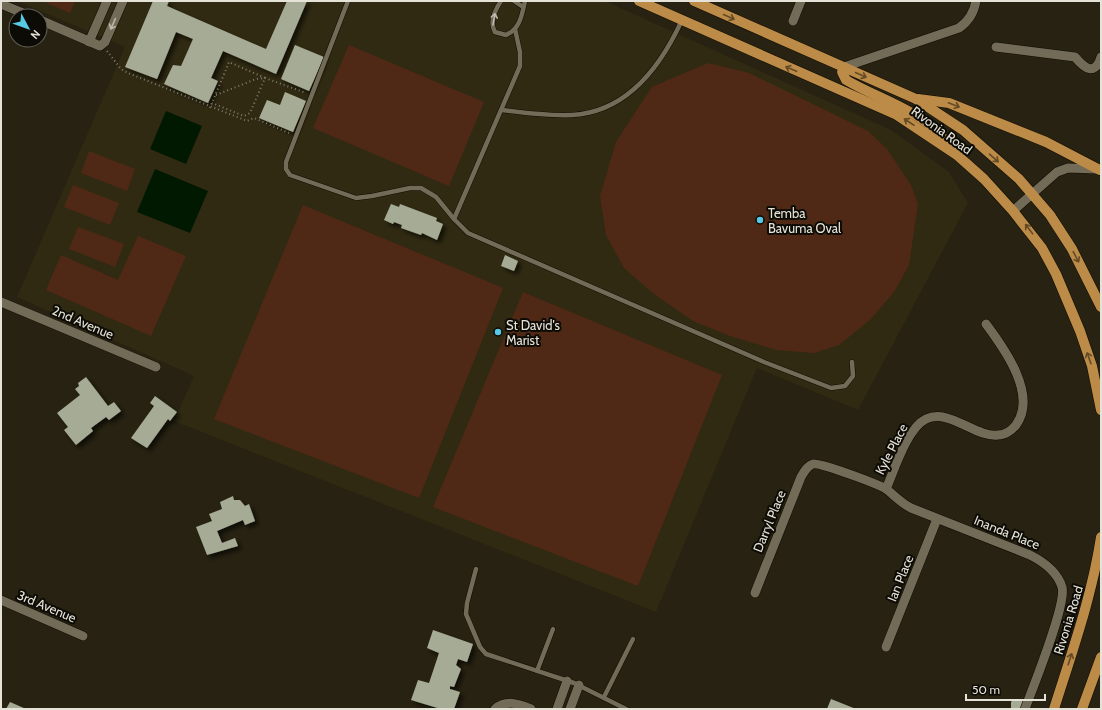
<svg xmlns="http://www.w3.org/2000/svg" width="1102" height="710" font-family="Cabin,sans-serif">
<defs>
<filter id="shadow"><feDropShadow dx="3.5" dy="3.5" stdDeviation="2" flood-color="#0009"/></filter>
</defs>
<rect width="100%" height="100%" fill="#272211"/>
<path fill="#302a12" d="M 17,1 L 605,1 L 891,130 L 949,172 L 968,203 L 858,410 L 757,368 L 656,612 L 174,421 L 194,376 L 17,297 L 125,47 Z"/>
<g fill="#4f2916">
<path d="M 42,1 L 75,1 L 70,13 Z"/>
<path d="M 349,45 L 484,102 L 449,186 L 313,128 Z"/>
<path d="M 708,63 L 749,73 L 868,131 L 887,149 L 911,185 L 918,204 L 909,265 L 894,292 L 871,319 L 839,345 L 814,353 L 776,350 L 730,336 L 693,321 L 654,294 L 624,268 L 606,235 L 600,196 L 616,142 L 652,87 Z"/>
<path d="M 89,151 L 135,169 L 127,191 L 81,173 Z"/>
<path d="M 73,185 L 119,203 L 110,225 L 64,207 Z"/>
<path d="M 303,205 L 503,288 L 419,498 L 214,419 Z"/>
<path d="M 78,227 L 124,244 L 115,267 L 69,249 Z"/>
<path d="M 138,236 L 186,256 L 151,336 L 46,290 L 61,255 L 118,280 Z"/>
<path d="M 523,292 L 722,375 L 638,586 L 433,507 Z"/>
</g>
<g fill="#001900">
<path d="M 166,111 L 202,126 L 186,164 L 150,149 Z"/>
<path d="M 155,169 L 208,191 L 190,233 L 137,212 Z"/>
</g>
<g fill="#a6ab96" filter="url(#shadow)">
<path d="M 153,1 L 169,1 L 167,6 L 266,49 L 287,1 L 307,1 L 276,74 L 223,51 L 211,78 L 218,81 L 208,103 L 164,84 L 173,65 L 181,66 L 193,39 L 176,32 L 157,79 L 125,67 Z"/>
<path d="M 295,45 L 324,57 L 309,91 L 281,79 Z"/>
<path d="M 285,92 L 306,101 L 293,132 L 259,118 L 267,100 L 280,105 Z"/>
<path d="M 391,204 L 399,207 L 400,204 L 437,218 L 436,221 L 443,224 L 437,240 L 422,233 L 421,235 L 401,228 L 402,225 L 394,222 L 393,224 L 384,220 Z"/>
<path d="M 505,255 L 518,261 L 514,271 L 501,266 Z"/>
<path d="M 86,377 L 108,406 L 114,402 L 121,411 L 109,420 L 106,417 L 91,428 L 93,431 L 76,445 L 64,430 L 68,427 L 57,413 L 80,395 L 75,389 L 79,386 L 78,383 Z"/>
<path d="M 155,396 L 177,412 L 170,421 L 168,419 L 147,448 L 131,438 L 154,406 L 150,403 Z"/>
<path d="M 233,496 L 234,500 L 240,500 L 245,506 L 249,504 L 255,521 L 245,525 L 243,520 L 217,531 L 222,543 L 235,538 L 238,546 L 207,555 L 196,527 L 212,521 L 209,514 L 222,509 L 220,502 Z"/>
<path d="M 433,630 L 473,644 L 467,662 L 458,659 L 456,665 L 461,669 L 454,687 L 450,686 L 450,689 L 460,692 L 454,709 L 441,709 L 411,700 L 418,680 L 429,683 L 439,653 L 427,648 Z"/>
<path d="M 831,699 L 856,709 L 827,709 Z"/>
<path d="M 1019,699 L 1024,702 L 1024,709 L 1011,709 L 1011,702 L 1013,700 Z"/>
<path d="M 10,702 L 26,709 L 6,709 Z"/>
</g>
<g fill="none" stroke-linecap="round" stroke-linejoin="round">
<g stroke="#100b00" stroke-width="5.5">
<g id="lane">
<path d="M 348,1 L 286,162 L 286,169 L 290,175 L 356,198 L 372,196 L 410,188 L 421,188 L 436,197 L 454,219"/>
<path d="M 501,1 C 495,10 489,22 495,32 L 506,35 C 520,29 522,15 525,1"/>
<path d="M 514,1 L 523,7"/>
<path d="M 515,29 L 520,52 L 520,66 L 454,219 L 468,233 L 764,362 L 826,386 L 831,388 L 845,386 L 853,376 L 852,362"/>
<path d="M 502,110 C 525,113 549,116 572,115 C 628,112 661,66 682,20"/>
<path d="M 476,569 L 467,603 L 466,614 L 480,647 L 486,654 L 574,683 L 626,709"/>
<path d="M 537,671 L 553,629"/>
<path d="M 604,697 L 633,639"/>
</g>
</g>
<g stroke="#100b00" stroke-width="10">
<g id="street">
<path d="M 1,4 L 30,16"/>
<path d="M 40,20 L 100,46 L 105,42 L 123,1"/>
<path d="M 793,21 L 801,1"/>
<path d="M 89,42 L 107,1"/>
<path d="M 996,47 L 1075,57 C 1085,69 1095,76 1101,57"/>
<path d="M 844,67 L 959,28 C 969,21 974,13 976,1"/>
<path d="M 1013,211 L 1057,172 L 1068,168 L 1096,169"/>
<path d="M 1,302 L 156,367"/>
<path d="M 886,489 C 894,471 907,428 926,419 C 949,408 976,438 998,435 C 1005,435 1012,430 1016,425 C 1038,395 1004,348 986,324"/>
<path d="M 755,593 L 801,477 C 804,472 807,466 813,464 C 819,462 878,484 886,489 C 894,495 901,503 911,508 L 1030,555 C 1044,562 1057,571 1062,587 C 1067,604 1033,687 1025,709"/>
<path d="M 1,600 L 83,636"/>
<path d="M 886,647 L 937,519"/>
<path d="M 495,709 C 506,699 519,704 531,709"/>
<path d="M 557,709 L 567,681"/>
<path d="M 570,709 L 579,685"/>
</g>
</g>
<g stroke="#100b00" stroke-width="11">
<g id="primary">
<path d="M 639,1 L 897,115 L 957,155 L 984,179 L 1013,211 L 1042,248 L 1056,274 L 1080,331 L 1092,366 L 1101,410"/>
<path d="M 694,1 L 916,99 L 963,130 L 1019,179 L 1050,215 L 1072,249 L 1101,307"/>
<path d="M 844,67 L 842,72 L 846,80 C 880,100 924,111 948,144"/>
<path d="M 918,99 L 949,103 L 1046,142 L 1100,170"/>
<path d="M 1054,709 C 1072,652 1092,596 1101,537"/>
<path d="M 1082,709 L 1101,657"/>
</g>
</g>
<g stroke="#807c6e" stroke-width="2" stroke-dasharray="1 3" stroke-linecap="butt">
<path d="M 107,51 L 121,69 L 128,73 L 247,121 L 254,118 L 289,133"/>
<path d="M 216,95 L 256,79 L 265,78 L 306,93"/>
<path d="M 210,108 C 216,93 223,77 229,62 L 265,78 L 250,113 L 244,116 L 212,103"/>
</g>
<use href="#lane" stroke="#716b58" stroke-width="4.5"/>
<use href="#street" stroke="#716b58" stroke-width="9"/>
<use href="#primary" stroke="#bb8b47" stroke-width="10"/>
</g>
<defs><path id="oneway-shaft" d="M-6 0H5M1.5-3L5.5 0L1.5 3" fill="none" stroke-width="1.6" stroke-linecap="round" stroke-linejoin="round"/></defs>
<g stroke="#644b26">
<use href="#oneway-shaft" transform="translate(729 17) rotate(24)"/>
<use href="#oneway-shaft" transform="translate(791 69) rotate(-157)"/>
<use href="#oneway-shaft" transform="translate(861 75) rotate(24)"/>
<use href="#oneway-shaft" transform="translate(954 105) rotate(21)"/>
<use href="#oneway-shaft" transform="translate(909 122) rotate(-147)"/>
<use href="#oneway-shaft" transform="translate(994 158) rotate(41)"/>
<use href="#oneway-shaft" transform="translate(1029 229) rotate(-127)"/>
<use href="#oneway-shaft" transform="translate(1076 257) rotate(62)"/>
<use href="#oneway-shaft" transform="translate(1089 358) rotate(-109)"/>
<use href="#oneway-shaft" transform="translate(1070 659) rotate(-72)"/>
</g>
<g stroke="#bcb8ab">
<use href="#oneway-shaft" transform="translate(494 19) rotate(-80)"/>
<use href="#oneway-shaft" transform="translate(113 24) rotate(114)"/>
</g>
<g fill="#57c9e2" stroke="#0d0b05" stroke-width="1.5">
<circle cx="760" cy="220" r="4"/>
<circle cx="498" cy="332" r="4"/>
</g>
<g text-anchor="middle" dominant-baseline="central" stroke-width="4" stroke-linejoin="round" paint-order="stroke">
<g font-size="13" fill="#e5e2d8" stroke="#0d0b05">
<text transform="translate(942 130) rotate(36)">Rivonia Road</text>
<text transform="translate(83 322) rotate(23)">2nd Avenue</text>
<text transform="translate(891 449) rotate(-63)">Kyle Place</text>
<text transform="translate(769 521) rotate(-68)">Darryl Place</text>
<text transform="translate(1007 532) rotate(22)">Inanda Place</text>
<text transform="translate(900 578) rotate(-68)">Ian Place</text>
<text transform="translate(47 606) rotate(23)">3rd Avenue</text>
<text transform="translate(1068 620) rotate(-73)">Rivonia Road</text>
</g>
<g font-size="13" fill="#e5e2d8" stroke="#0d0b05" text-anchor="start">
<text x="768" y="213">Temba<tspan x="768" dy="15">Bavuma Oval</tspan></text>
<text x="506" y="325">St David's<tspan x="506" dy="15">Marist</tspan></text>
</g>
</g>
<rect width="1102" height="710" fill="none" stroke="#e5e2d8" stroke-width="4"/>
<g transform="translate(28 28) rotate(131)"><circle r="19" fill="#0d0b05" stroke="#636159"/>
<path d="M0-3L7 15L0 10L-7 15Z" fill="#57c9e2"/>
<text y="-6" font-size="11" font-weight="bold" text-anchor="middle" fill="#e5e2d8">N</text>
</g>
<path d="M966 694v6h79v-6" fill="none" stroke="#e5e2d8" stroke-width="2"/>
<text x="972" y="694" font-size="12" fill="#e5e2d8" stroke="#0d0b05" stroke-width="3" paint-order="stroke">50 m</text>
</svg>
